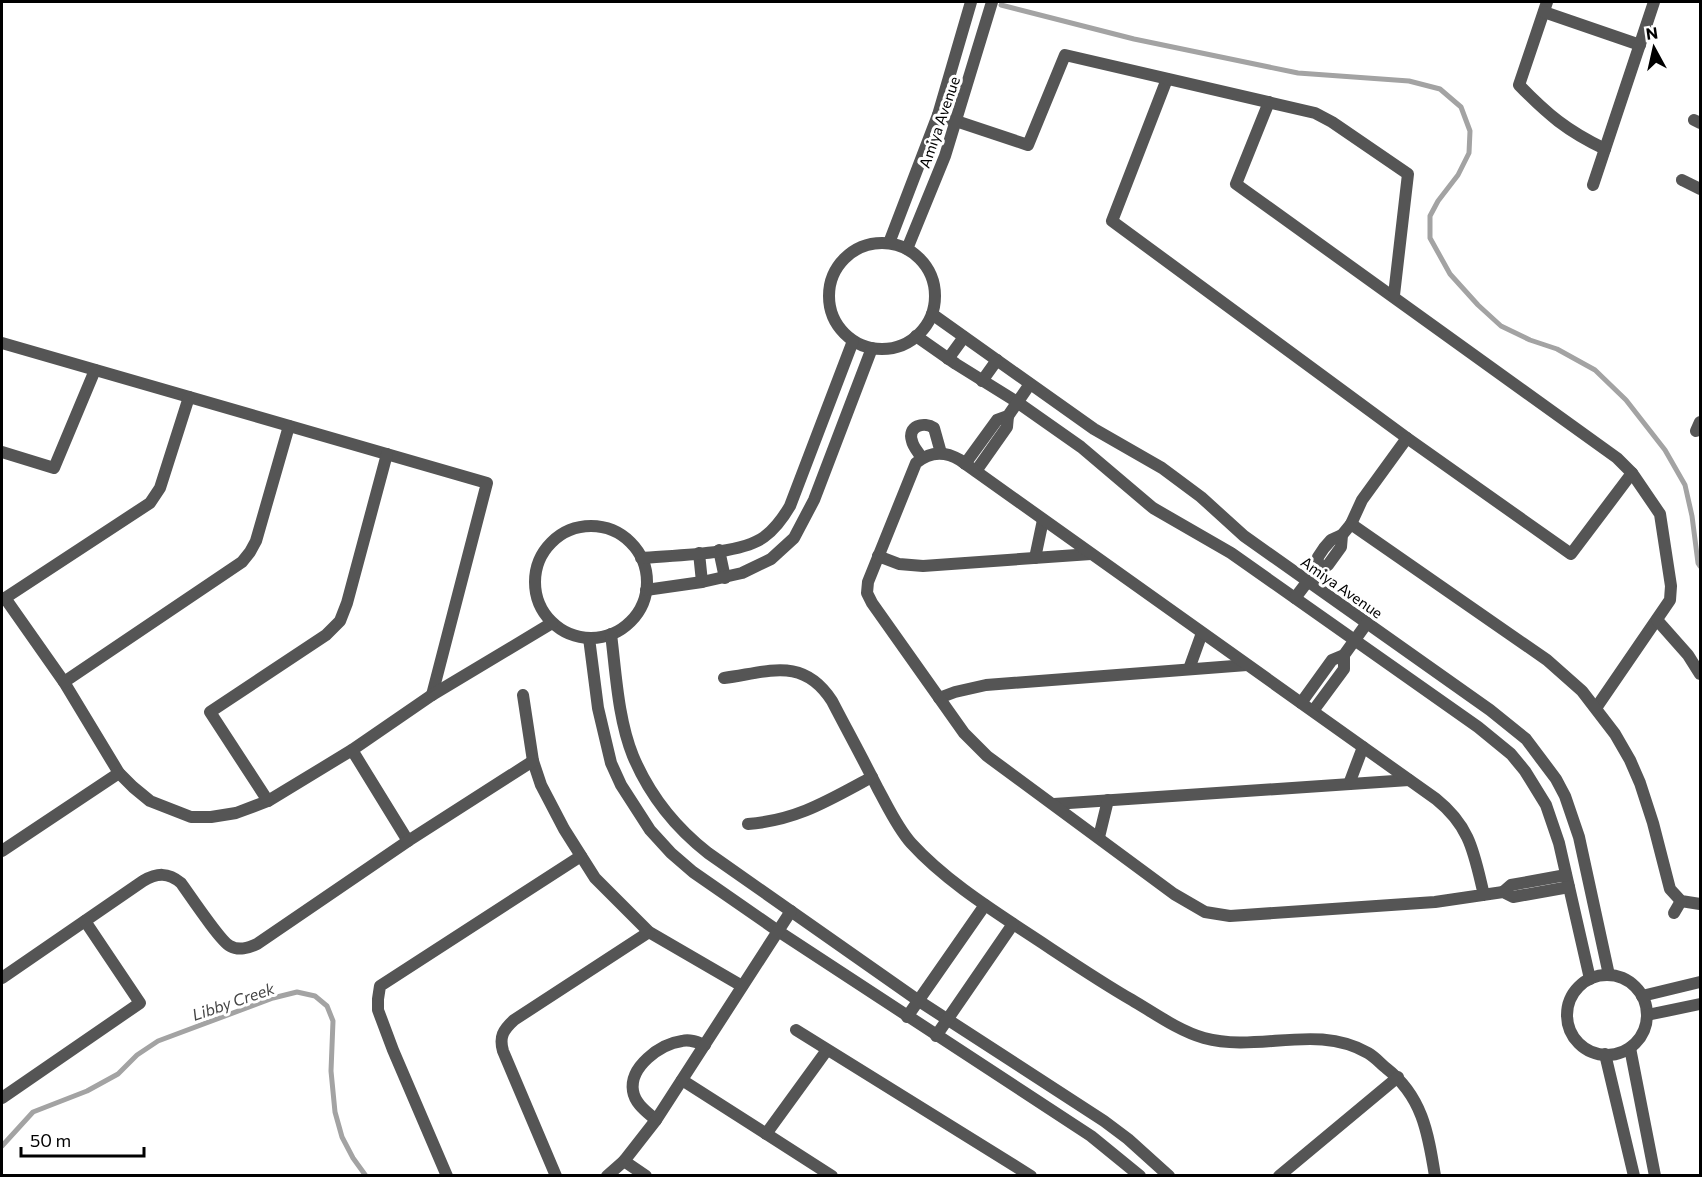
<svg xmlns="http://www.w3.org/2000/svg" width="1702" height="1177" font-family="Commissioner,sans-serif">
<rect width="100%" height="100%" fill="#fff"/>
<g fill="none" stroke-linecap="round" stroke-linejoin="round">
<g stroke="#a3a3a3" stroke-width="5">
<path d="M 1001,5 L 1134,39 L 1298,73 L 1409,81 L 1440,89 L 1461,107 L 1470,131 L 1469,153 L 1458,175 L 1438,201 L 1430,216 L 1430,238 L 1450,274 L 1478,305 L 1501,326 L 1530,340 L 1557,349 L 1595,370 L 1626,400 L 1665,450 L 1685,485 L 1692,516 L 1698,563 L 1700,566"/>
<path d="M 2,1146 L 33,1112 L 87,1091 L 118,1074 L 137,1055 L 158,1041 L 273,998 L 297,992 L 315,996 L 327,1006 L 333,1021 L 331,1071 L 335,1112 L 342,1137 L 353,1158 L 366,1176"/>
</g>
<g stroke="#555" stroke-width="12">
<path d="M 1547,2 L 1519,85 C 1547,114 1567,131 1605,149"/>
<path d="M 1544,12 L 1640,45"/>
<path d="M 1167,79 L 1112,221 L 1407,438 L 1571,554 L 1632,473"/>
<path d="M 1269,102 L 1236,184 L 1617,458 L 1632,473 L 1660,514 L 1671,586 L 1670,600 L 1596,708"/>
<path d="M 938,115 L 1028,145 L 1065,55 L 1315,113 L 1332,122 L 1408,174 L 1394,295"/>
<path d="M 1694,120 L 1700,123"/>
<path d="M 1682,180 L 1700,189"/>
<path d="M 1593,185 L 1654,2"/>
<path d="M 889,243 L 938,115 L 971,2"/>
<circle cx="882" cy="296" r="53"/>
<path d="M 907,249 L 945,156 L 992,2"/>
<path d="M 932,314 L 1094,429 L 1162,468 L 1201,497 L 1244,536 L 1490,710 L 1526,739 L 1556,779 L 1565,796 L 1579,837 L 1609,975"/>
<path d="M 916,336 L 956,364 L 1017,402 L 1081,447 L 1153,508 L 1231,553 L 1478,727 L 1511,754 L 1525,771 L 1546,805 L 1559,843 L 1590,979"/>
<path d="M 2,343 L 487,483 L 432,695"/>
<path d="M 948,359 L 964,337"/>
<path d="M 982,381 L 997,360"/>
<path d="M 1696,431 L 1700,422"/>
<path d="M 2,452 L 54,468 L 95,370"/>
<path d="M 922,458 C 919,453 913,447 912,441 C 907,426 924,421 934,428 L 941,453"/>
<path d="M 965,464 L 997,420 L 1008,416 L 1030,384"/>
<path d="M 976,471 L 1007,427 L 1008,416"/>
<path d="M 1351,524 L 1547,660 L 1582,691 L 1615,734 L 1630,760 L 1640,783 L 1653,823 L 1670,889 L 1681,901 L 1700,904"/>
<circle cx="591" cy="582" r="56"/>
<path d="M 719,550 L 725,578"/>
<path d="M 699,553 L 702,582"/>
<path d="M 878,556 L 899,564 L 923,566 L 1091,554"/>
<path d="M 641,558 C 673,555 739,555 764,537 C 775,529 783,518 790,506 L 853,341"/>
<path d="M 1035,558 L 1043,520"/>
<path d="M 1317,569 L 1328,565 L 1341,547 L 1342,535 L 1351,524 L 1362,500 L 1407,438"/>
<path d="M 646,590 L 702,582 L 742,573 L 771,559 L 794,538 L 814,500 L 872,348"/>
<path d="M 5,598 L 64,682 L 119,773 L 133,787 L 150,801 L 191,817 L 211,817 L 236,813 L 268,801 L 352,750 L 432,695 L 552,623"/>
<path d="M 1295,598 L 1317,569 L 1318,557 L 1324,548 L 1331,540 L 1342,535"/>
<path d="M 2,600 L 150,503 L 160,488 L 189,397"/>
<path d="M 1657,620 L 1688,655 L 1700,674"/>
<path d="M 611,634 C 616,674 618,719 633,756 C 649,794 676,828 708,853 L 919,1001 L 1104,1121 L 1128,1139 L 1169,1176"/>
<path d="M 589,638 L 598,708 L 611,763 L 621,785 L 650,830 L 671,853 L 693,872 L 778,931 L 1091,1136 L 1140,1176"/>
<path d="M 1189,669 L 1202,633"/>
<path d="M 724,678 C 769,672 803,656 832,701 C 847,730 863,759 878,789 C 888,807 897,827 911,843 C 942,877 983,904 1021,929 C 1058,953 1094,978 1132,1000 C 1154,1013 1179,1031 1204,1038 C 1259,1053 1316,1023 1368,1053 C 1375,1057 1380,1063 1386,1068 C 1422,1096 1428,1132 1435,1176"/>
<path d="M 64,682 L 242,562 L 250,552 L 256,541 L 289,426"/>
<path d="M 523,695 L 533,761 L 541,785 L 564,829 L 595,878 L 649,932 L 742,986"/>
<path d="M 939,698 L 955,692 L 986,685 L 1247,665"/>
<path d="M 1301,703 L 1332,660 L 1344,655 L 1367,623"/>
<path d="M 1313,711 L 1344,669 L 1344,655"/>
<path d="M 352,750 L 408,841"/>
<path d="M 1349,784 L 1363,747"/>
<path d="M 268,801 L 210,712 L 326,635 L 340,621 L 347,603 L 387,454"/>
<path d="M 1054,804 L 1409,780"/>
<path d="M 748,824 C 798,820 829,800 872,777"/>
<path d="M 1099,837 L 1108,800"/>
<path d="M 2,851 L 119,773"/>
<path d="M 1503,892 L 1511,885 L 1566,875"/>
<path d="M 1484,895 C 1474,854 1471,827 1436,799 L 960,460 C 945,451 930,451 916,463 L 868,582 L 867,593 L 872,603 L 964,733 L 987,756 L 1174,894 L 1205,912 L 1230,916 L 1435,902 L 1503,892 L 1513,897 L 1569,887"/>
<path d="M 1674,913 L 1681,901"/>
<circle cx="1607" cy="1015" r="40"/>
<path d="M 2,978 L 143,881 C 157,873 168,872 181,883 C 189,894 221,942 230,946 C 239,951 248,948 257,944 L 408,841 L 533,761"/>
<path d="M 1642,996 L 1700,982"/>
<path d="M 1647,1015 L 1700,1004"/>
<path d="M 907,1017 L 985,905"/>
<path d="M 796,1030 L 1031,1176"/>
<path d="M 936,1036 L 1013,924"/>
<path d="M 1630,1048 L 1655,1176"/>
<path d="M 1605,1054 L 1634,1176"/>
<path d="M 682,1080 L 832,1176"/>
<path d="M 2,1098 L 140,1003 L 85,921"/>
<path d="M 656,1120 C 647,1112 635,1104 633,1091 C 629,1067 660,1044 682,1041 C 690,1039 697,1042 705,1045"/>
<path d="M 766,1134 L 827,1050"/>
<path d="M 624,1161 L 646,1176"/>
<path d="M 447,1176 L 393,1050 L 378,1010 L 378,999 L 380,986 L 581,856"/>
<path d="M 556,1176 L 503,1051 C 499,1037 503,1030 514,1020 L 649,932"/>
<path d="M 607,1176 L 624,1161 L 656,1120 L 791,911"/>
<path d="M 1279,1176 L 1398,1077"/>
</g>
</g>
<g text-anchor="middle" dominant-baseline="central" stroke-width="6" stroke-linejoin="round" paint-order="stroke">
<g font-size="15" fill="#000" stroke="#fff">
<text transform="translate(939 122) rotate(-71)">Amiya Avenue</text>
<text transform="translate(1342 587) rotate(35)">Amiya Avenue</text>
</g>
<g font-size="16" font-style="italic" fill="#444" stroke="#fff">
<text transform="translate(233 1001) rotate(-19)">Libby Creek</text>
</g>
</g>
<rect width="1702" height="1177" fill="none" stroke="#000000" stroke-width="6"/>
<g transform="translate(1654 48) rotate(352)" stroke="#ffffff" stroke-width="4.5" paint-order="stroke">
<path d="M0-4.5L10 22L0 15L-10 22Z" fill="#000000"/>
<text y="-9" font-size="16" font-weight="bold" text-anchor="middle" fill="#000000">N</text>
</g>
<path d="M21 1147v9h123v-9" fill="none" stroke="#000000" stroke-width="3"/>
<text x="30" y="1147" font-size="18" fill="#000000" stroke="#ffffff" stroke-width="4.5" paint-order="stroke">50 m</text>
</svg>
